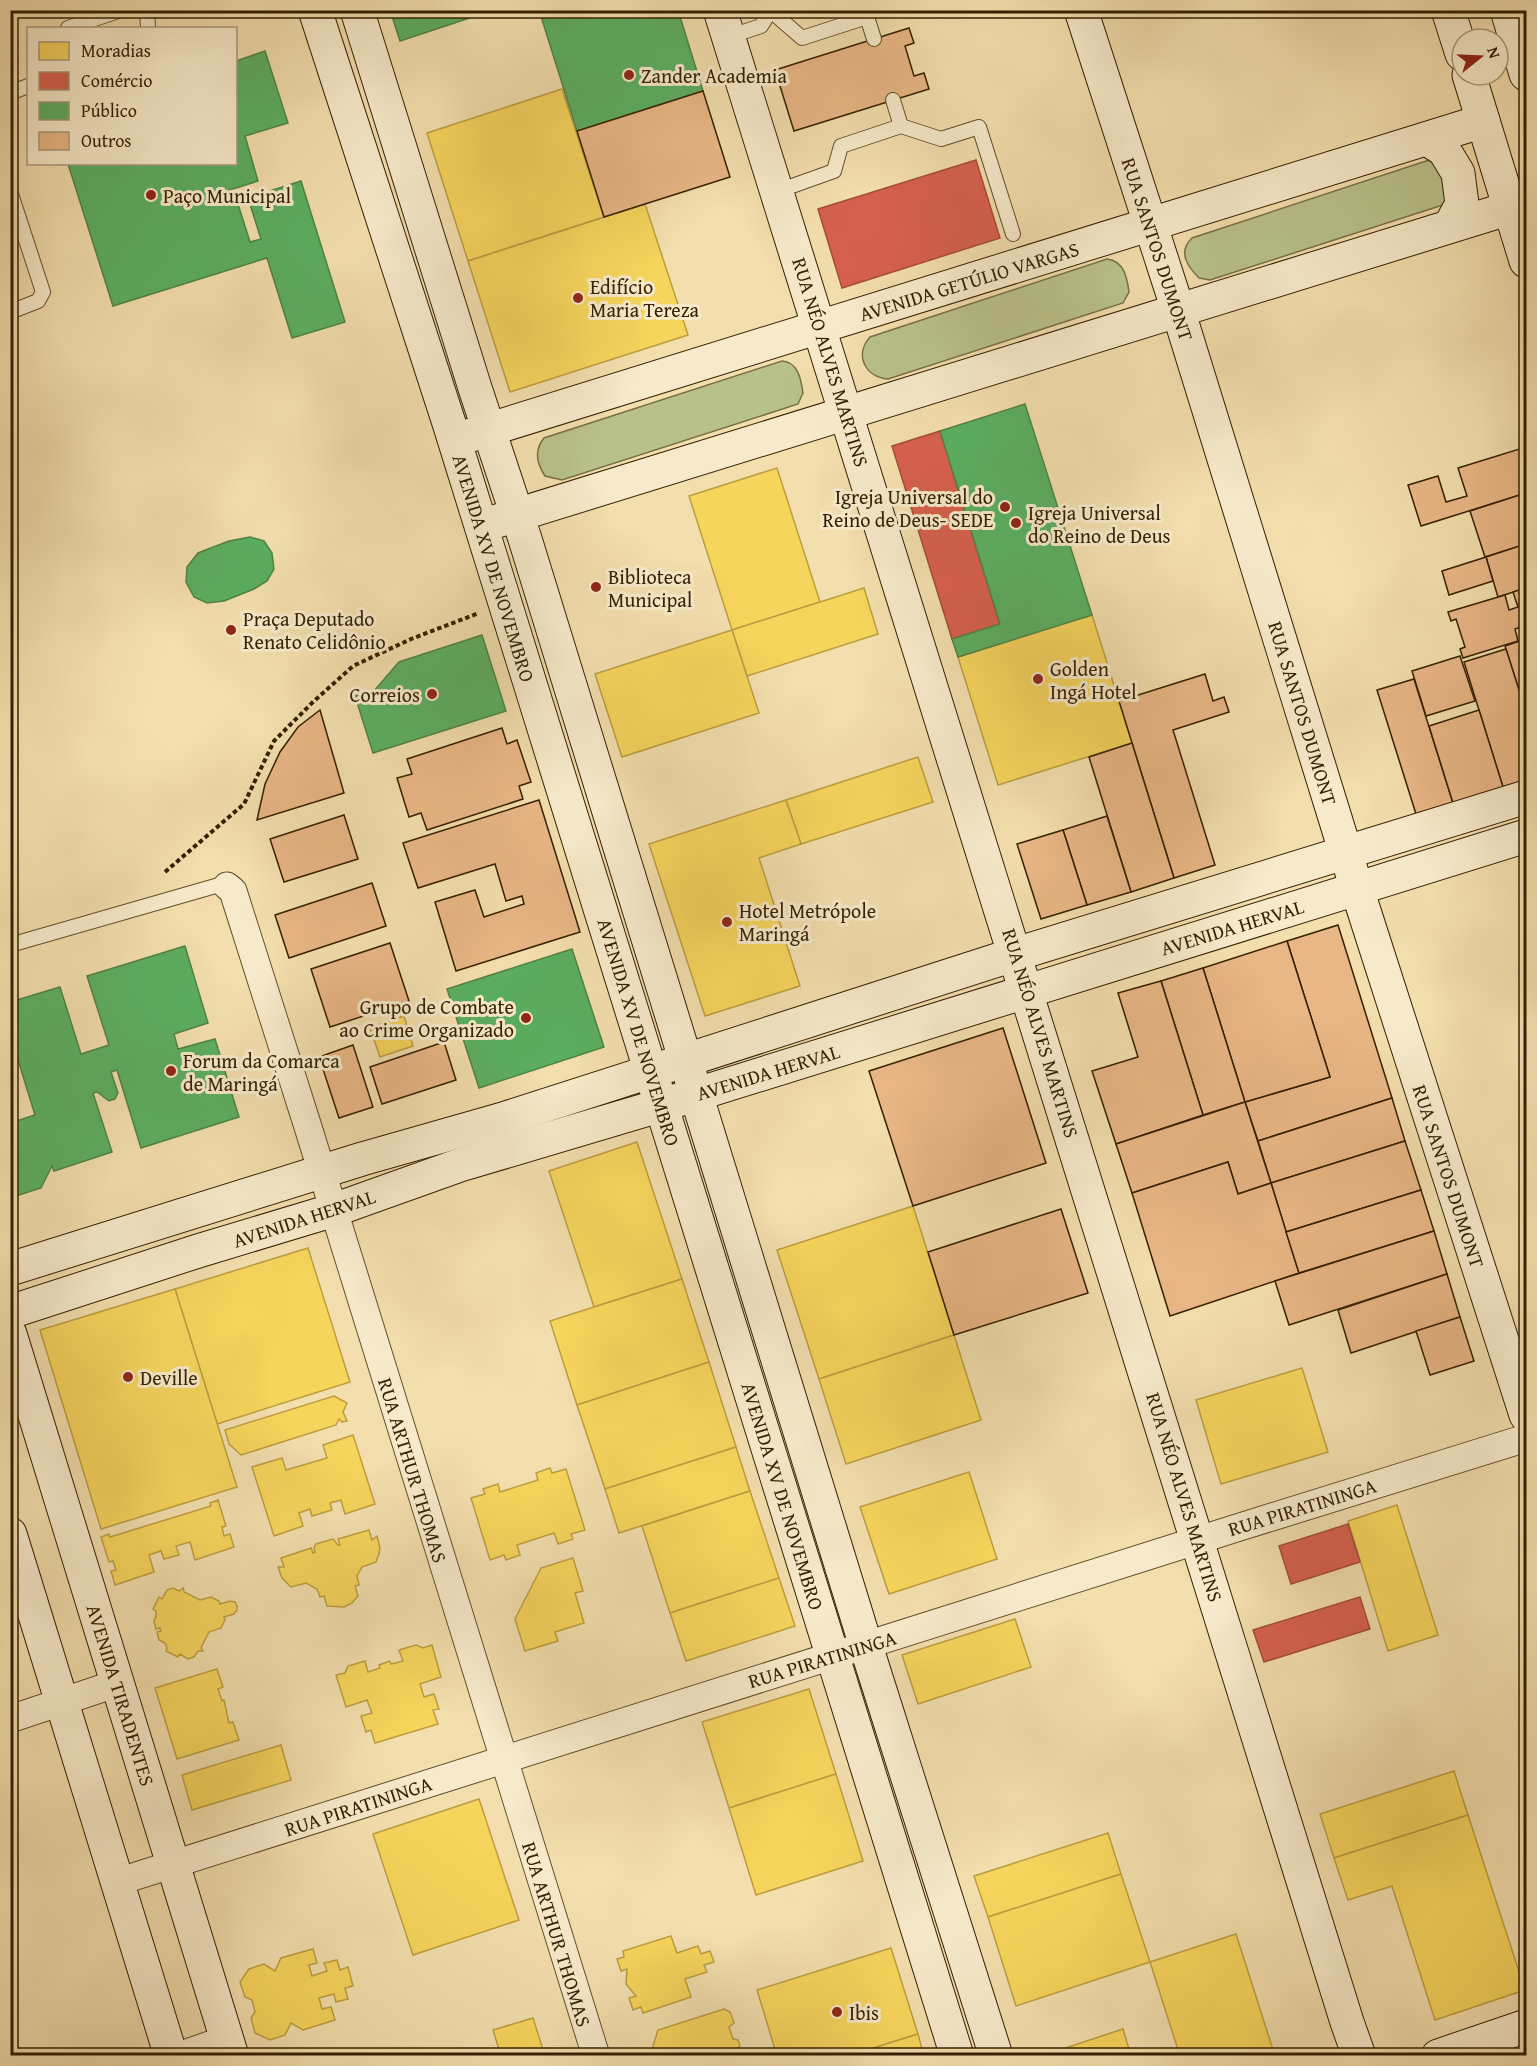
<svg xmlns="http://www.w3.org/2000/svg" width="1537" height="2066" font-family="'Gentium Book Plus',serif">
<rect width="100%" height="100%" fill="#f3dead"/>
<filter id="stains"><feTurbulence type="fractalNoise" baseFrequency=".00333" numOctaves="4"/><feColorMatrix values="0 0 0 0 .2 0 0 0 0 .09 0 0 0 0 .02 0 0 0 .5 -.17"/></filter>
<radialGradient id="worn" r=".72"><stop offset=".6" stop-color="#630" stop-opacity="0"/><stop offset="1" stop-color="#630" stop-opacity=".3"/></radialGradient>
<g fill="#b9c18b" stroke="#777046" stroke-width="1.5">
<path d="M 1429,160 L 1445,169 L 1446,204 L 1210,280 L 1199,278 C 1188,267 1177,252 1192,238 Z"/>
<path d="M 1107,259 C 1124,261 1127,277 1129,292 L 1123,303 L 888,379 C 865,377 854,355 870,337 Z"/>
<path d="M 782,361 C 798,362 801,379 803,393 L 798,404 L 562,480 L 545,476 C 537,464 534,450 544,438 Z"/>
</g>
<g fill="#f6d55c" stroke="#bc9e40" stroke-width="1.5">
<path d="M 562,89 L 604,217 L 468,261 L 427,133 Z"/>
<path d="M 645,204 L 688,335 L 510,392 L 468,261 Z"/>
<path d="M 777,468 L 820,602 L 732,630 L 689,496 Z"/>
<path d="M 864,588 L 878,634 L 747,676 L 732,630 Z"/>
<path d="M 1092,615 L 1132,743 L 998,785 L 958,657 Z"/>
<path d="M 732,630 L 759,713 L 622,757 L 595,674 Z"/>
<path d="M 918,757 L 933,802 L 801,844 L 786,800 Z"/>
<path d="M 786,800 L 801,844 L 759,858 L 800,986 L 705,1016 L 649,844 Z"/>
<path d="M 404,1016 L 413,1046 L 380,1057 L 370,1028 Z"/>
<path d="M 637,1142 L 682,1279 L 594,1307 L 549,1171 Z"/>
<path d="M 913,1206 L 954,1335 L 819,1379 L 777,1250 Z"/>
<path d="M 308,1248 L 350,1382 L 217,1424 L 175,1289 Z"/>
<path d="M 682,1279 L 709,1362 L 577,1405 L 550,1321 Z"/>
<path d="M 175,1289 L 237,1487 L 101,1529 L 40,1330 Z"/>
<path d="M 954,1335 L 981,1420 L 846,1464 L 819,1379 Z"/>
<path d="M 709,1362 L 736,1447 L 605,1489 L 577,1405 Z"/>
<path d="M 1302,1368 L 1328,1452 L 1221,1484 L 1196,1400 Z"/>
<path d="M 334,1396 L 347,1403 L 343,1412 L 347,1421 L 342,1422 L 339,1419 L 336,1425 L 241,1455 L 229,1444 L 225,1430 Z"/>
<path d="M 353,1435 L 375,1504 L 345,1514 L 341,1500 L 330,1503 L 332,1510 L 312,1516 L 310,1509 L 299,1513 L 303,1526 L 274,1536 L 252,1467 L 282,1458 L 286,1470 L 327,1458 L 323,1445 Z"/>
<path d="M 736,1447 L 750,1491 L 619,1533 L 605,1489 Z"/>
<path d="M 550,1468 L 552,1473 L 566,1469 L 585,1530 L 571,1534 L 573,1539 L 558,1544 L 554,1533 L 517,1545 L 520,1555 L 506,1560 L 504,1555 L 490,1560 L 471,1498 L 485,1494 L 483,1489 L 498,1484 L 500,1492 L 538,1480 L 536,1473 Z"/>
<path d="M 969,1472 L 997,1559 L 889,1594 L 860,1507 Z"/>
<path d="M 750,1491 L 779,1578 L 670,1613 L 642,1526 Z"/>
<path d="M 218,1500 L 226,1526 L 222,1527 L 224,1536 L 230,1534 L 234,1547 L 195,1560 L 190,1542 L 176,1546 L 179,1555 L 164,1559 L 161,1551 L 149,1555 L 154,1572 L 115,1585 L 111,1571 L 116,1570 L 113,1561 L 109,1562 L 101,1537 L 109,1534 L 110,1537 L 211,1506 L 210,1503 Z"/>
<path d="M 1397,1505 L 1438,1635 L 1388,1651 L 1348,1521 Z"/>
<path d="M 369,1530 L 372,1540 L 377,1536 L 380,1548 L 379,1554 L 376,1562 L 362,1567 L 357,1576 L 359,1585 L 355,1586 L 358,1596 L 352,1603 L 344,1607 L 327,1606 L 324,1596 L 320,1597 L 317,1589 L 306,1583 L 291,1587 L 282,1578 L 278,1567 L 284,1567 L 281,1558 L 311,1548 L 313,1553 L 315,1552 L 314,1548 L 316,1544 L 333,1539 L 338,1545 L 340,1545 L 338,1539 Z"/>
<path d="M 573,1558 L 583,1591 L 575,1593 L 584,1623 L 555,1632 L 558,1641 L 525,1651 L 515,1619 L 541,1568 Z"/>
<path d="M 779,1578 L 795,1626 L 686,1661 L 670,1613 Z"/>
<path d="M 173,1588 L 179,1591 L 183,1588 L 184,1592 L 200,1600 L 211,1597 L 219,1601 L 220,1604 L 230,1601 L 235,1602 L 237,1606 L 237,1610 L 234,1614 L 224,1617 L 225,1620 L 221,1628 L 209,1632 L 201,1648 L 203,1651 L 198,1651 L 194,1657 L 188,1659 L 180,1654 L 178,1657 L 166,1651 L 167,1648 L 165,1643 L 159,1640 L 157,1632 L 161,1631 L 160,1628 L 156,1629 L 154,1621 L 156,1616 L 156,1611 L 153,1609 L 159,1597 L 162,1599 L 167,1590 Z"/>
<path d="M 1015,1619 L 1031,1667 L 918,1704 L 902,1655 Z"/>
<path d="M 416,1645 L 423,1648 L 432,1645 L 441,1677 L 420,1684 L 424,1697 L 434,1694 L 439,1709 L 433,1710 L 438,1724 L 375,1743 L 371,1730 L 366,1732 L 361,1716 L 372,1713 L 367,1700 L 346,1707 L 336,1675 L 345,1673 L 348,1666 L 365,1661 L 368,1672 L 380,1668 L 379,1665 L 390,1661 L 391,1664 L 403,1661 L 399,1650 Z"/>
<path d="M 217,1669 L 223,1687 L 218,1689 L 222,1701 L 224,1700 L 229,1723 L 233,1722 L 239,1740 L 177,1759 L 155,1688 Z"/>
<path d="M 809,1689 L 836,1774 L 729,1808 L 702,1722 Z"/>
<path d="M 281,1745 L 291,1780 L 192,1810 L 182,1775 Z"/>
<path d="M 1454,1771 L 1468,1815 L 1334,1858 L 1320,1814 Z"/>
<path d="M 836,1774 L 863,1861 L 756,1895 L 729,1808 Z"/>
<path d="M 479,1799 L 519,1920 L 413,1955 L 373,1834 Z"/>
<path d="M 1468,1815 L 1525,1990 L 1435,2020 L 1392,1886 L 1348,1900 L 1334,1858 Z"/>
<path d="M 1108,1833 L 1121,1874 L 988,1917 L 974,1876 Z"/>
<path d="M 1121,1874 L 1150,1962 L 1016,2006 L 988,1917 Z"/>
<path d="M 1236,1934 L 1275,2056 L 1180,2056 L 1150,1962 Z"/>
<path d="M 671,1936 L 677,1953 L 698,1946 L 701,1954 L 710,1951 L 714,1962 L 704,1965 L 707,1972 L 685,1979 L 691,1997 L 643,2013 L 641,2007 L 633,2010 L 629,1998 L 636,1996 L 626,1984 L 627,1969 L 621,1971 L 617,1959 L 624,1957 L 623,1951 Z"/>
<path d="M 891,1948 L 918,2034 L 848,2056 L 777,2056 L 757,1990 Z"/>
<path d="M 313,1949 L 317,1963 L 309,1965 L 312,1976 L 327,1971 L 324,1963 L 337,1960 L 340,1970 L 348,1967 L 353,1986 L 345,1988 L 348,1999 L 336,2002 L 334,1994 L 319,1998 L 322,2009 L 331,2007 L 335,2020 L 303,2030 L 291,2023 L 285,2035 L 270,2040 L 255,2033 L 251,2018 L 255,2012 L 252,2000 L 245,1997 L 240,1982 L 249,1969 L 264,1964 L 275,1971 L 281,1958 Z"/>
<path d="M 724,2009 L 730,2012 L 734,2023 L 729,2027 L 733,2039 L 738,2040 L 740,2046 L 736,2049 L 738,2056 L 656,2056 L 653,2046 L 658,2030 Z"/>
<path d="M 533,2018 L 545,2056 L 501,2056 L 493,2030 Z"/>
<path d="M 1123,2029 L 1131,2056 L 1041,2056 Z"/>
<path d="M 918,2034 L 924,2056 L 848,2056 Z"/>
</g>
<g fill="#d6604d" stroke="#a64c36" stroke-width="1.5">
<path d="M 976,160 L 1000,238 L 842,288 L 818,209 Z"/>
<path d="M 940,431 L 1000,624 L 952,639 L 892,446 Z"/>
<path d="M 1348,1524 L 1360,1562 L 1291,1584 L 1279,1546 Z"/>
<path d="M 1360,1597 L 1370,1629 L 1264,1662 L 1253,1630 Z"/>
</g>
<g fill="#5aae61" stroke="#4f8344" stroke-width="1.5">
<path d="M 390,10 L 490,10 L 491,11 L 400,41 Z"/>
<path d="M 539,10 L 678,10 L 703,91 L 577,131 Z"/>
<path d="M 265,51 L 288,123 L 245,136 L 258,181 L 223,192 L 226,205 L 237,201 L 250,242 L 261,239 L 248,198 L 301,181 L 345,322 L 292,338 L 267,258 L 113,306 L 68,164 L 236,164 L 236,61 Z"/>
<path d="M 1025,404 L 1092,615 L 958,657 L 952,639 L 1000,624 L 940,431 Z"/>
<path d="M 250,537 L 264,541 L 272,553 L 274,569 L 267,581 L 254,589 L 224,601 L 207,603 L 194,597 L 186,582 L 187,567 L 198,553 L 229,541 Z"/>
<path d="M 482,635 L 506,711 L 373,753 L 355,696 L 374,691 L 399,662 Z"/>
<path d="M 185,946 L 208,1023 L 174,1034 L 178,1049 L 215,1039 L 239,1117 L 141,1148 L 117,1070 L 111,1072 L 118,1093 L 115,1099 L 109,1101 L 97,1092 L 93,1093 L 112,1152 L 54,1171 L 52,1166 L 41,1188 L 10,1198 L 10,1123 L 35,1115 L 10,1034 L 10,1002 L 60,987 L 81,1054 L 109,1045 L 87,976 Z"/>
<path d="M 572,949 L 604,1047 L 479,1088 L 447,989 Z"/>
</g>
<g fill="#e9b685" stroke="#351f00" stroke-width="1.5">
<path d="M 909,28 L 914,43 L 905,46 L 914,76 L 924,73 L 929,89 L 794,131 L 775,70 Z"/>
<path d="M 703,91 L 730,177 L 604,217 L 577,131 Z"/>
<path d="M 1526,447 L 1526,493 L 1421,526 L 1408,485 L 1438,476 L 1446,502 L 1467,496 L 1458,468 Z"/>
<path d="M 1526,493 L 1526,544 L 1485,557 L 1470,511 Z"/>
<path d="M 1526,544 L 1526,588 L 1498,597 L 1486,557 Z"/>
<path d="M 1486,557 L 1493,581 L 1449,595 L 1442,571 Z"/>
<path d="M 1526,588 L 1526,633 L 1524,626 L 1515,629 L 1518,641 L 1463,658 L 1460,649 L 1465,647 L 1456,619 L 1451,621 L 1448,612 L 1505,595 L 1509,610 L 1518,607 L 1513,592 Z"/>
<path d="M 1526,639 L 1526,684 L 1518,687 L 1505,646 Z"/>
<path d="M 1506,649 L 1526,712 L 1526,780 L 1503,787 L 1464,662 Z"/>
<path d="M 1460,656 L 1475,701 L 1426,716 L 1412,671 Z"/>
<path d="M 1205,674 L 1213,701 L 1224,697 L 1229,712 L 1173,730 L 1215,865 L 1174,878 L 1119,701 Z"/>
<path d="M 1414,679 L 1453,803 L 1416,814 L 1377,690 Z"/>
<path d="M 1526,688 L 1526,712 L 1519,690 Z"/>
<path d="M 320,710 L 344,793 L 257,820 L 265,784 L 280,752 L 298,727 Z"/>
<path d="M 1479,710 L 1503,787 L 1453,803 L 1429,726 Z"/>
<path d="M 502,728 L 507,744 L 517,740 L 531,782 L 519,786 L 523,799 L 427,830 L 421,813 L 409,817 L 397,778 L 412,774 L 407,759 Z"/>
<path d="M 1132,743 L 1174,878 L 1131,892 L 1089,757 Z"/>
<path d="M 539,800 L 580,932 L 456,971 L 435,902 L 475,890 L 484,917 L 524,904 L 522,896 L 506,901 L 495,864 L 418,888 L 403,843 Z"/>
<path d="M 344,815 L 358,859 L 284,882 L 270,839 Z"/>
<path d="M 1107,816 L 1131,892 L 1087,905 L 1063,830 Z"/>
<path d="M 1063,830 L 1087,905 L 1041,919 L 1017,844 Z"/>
<path d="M 372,883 L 386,926 L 289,958 L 275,915 Z"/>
<path d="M 1338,925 L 1392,1098 L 1258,1141 L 1245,1102 L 1330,1077 L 1287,941 Z"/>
<path d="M 1287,941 L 1330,1077 L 1245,1102 L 1203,968 Z"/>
<path d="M 390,943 L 409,1001 L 330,1027 L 311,969 Z"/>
<path d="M 1203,968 L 1245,1102 L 1203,1115 L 1161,981 Z"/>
<path d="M 1161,981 L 1203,1115 L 1116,1144 L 1092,1071 L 1138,1057 L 1118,993 Z"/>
<path d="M 1003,1028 L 1046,1163 L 913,1206 L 869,1071 Z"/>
<path d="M 444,1042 L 456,1080 L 382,1104 L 370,1067 Z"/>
<path d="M 353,1045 L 373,1107 L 339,1118 L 319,1057 Z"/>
<path d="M 1392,1098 L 1405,1141 L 1271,1183 L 1258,1141 Z"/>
<path d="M 1245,1102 L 1271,1183 L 1238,1194 L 1228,1162 L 1132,1193 L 1116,1144 Z"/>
<path d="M 1405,1141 L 1421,1190 L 1286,1232 L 1271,1183 Z"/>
<path d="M 1228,1162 L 1238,1194 L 1271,1183 L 1299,1273 L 1170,1316 L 1132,1193 Z"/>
<path d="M 1421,1190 L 1434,1231 L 1299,1273 L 1286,1232 Z"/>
<path d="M 1061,1209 L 1088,1293 L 954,1335 L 928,1252 Z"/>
<path d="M 1434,1231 L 1447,1274 L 1289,1325 L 1275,1281 Z"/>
<path d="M 1447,1274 L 1460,1317 L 1351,1353 L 1338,1310 Z"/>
<path d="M 1460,1317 L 1474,1361 L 1430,1375 L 1416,1331 Z"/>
</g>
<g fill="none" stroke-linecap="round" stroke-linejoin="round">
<g stroke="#644f2b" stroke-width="16">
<g id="lane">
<path d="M 147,10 L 148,28"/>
<path d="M 869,10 L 867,17 L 874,39"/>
<path d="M 771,11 L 802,38 L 867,17"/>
<path d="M 68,28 L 121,10"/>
<path d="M 728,37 L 761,26 L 771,10"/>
<path d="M 10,93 L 28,86"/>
<path d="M 893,100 L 901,126"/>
<path d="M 10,191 L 43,292 L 38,301 L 10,312"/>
<path d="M 778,191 L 834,171 L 841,146 L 901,126 L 941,139 L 979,127 L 1013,234"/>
<path d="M 10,945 L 219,885 L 227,886"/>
</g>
</g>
<g stroke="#644f2b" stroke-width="29">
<g id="street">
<path d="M 227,886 L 233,891 L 308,1127 L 596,2056"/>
<path d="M 10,1719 L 118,1683"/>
<path d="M 117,1882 L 1243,1526 L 1526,1438"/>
<path d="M 178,2056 L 227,2039"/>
</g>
</g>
<g stroke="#351f00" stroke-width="35">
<g id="secondary">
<path d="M 315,10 L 449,423 L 957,2056"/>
<path d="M 357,10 L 475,388 L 525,539 L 866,1646 L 996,2056"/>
<path d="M 720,10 C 930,681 1141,1351 1347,2022 L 1359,2056"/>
<path d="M 1081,10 L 1178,310 L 1357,889 L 1526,1415"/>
<path d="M 1448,10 L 1462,54"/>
<path d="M 1507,10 L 1526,74"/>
<path d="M 1469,75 L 1526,261"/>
<path d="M 1427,139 L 1444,150 L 1458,173 L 1462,204 L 1450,226"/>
<path d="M 468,436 L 1483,121"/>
<path d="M 494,522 L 1510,208"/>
<path d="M 10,1269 L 362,1159 L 506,1118 L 1016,954 L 1526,797"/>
<path d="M 10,1312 L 198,1251 L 334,1210 L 460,1165 L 662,1105 L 1526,836"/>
<path d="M 10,1334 L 232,2056"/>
<path d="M 10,1534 L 171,2056"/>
<path d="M 1438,2056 L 1526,2026"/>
</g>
</g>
<path stroke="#351f00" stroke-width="4" stroke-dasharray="4.5 3" stroke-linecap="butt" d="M 165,872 L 244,804 L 274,741 L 313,702 L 353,666 L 411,639 L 479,613"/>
<use href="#lane" stroke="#f7eaca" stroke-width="14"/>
<use href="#street" stroke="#f7eaca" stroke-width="27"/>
<use href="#secondary" stroke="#f7eaca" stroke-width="33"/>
</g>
<g fill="#8f2418" stroke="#f7eaca" stroke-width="2">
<circle cx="629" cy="75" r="6"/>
<circle cx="151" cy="195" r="6"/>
<circle cx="578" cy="298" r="6"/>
<circle cx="1005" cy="507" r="6"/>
<circle cx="1016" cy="523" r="6"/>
<circle cx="596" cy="587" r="6"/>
<circle cx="231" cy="630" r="6"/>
<circle cx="1038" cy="679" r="6"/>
<circle cx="432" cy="694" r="6"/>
<circle cx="727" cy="922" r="6"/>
<circle cx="526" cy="1018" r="6"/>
<circle cx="171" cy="1071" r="6"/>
<circle cx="128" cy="1377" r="6"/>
<circle cx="837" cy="2012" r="6"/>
</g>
<g text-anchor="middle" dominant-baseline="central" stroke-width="6" stroke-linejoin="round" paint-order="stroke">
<g font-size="20" fill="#351f00" stroke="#f7eaca" text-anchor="start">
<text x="641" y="75">Zander Academia</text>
<text x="163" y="195">Paço Municipal</text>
<text x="590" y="286">Edifício<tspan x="590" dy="23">Maria Tereza</tspan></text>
<text x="993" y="496" text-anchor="end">Igreja Universal do<tspan x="993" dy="23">Reino de Deus- SEDE</tspan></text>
<text x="1028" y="512">Igreja Universal<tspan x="1028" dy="23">do Reino de Deus</tspan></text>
<text x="608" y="576">Biblioteca<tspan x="608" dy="23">Municipal</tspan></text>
<text x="243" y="618">Praça Deputado<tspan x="243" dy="23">Renato Celidônio</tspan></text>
<text x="1050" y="668">Golden<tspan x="1050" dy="23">Ingá Hotel</tspan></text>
<text x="420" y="694" text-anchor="end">Correios</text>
<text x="739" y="910">Hotel Metrópole<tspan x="739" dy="23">Maringá</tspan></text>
<text x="514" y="1006" text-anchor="end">Grupo de Combate<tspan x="514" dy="23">ao Crime Organizado</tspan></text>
<text x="183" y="1060">Forum da Comarca<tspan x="183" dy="23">de Maringá</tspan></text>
<text x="140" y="1377">Deville</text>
<text x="849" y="2012">Ibis</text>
</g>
<g font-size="20" fill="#351f00" stroke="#f7eaca">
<text transform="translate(1158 249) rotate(72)">RUA SANTOS DUMONT</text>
<text transform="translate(969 281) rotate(-17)">AVENIDA GETÚLIO VARGAS</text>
<text transform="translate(831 362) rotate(73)">RUA NÉO ALVES MARTINS</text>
<text transform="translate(494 568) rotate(73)">AVENIDA XV DE NOVEMBRO</text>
<text transform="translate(1303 713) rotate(73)">RUA SANTOS DUMONT</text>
<text transform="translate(1232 927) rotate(-17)">AVENIDA HERVAL</text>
<text transform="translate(639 1032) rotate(73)">AVENIDA XV DE NOVEMBRO</text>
<text transform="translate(1041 1033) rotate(73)">RUA NÉO ALVES MARTINS</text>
<text transform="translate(768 1072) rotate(-17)">AVENIDA HERVAL</text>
<text transform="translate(1449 1176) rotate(72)">RUA SANTOS DUMONT</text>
<text transform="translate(304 1218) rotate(-18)">AVENIDA HERVAL</text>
<text transform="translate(413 1470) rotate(73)">RUA ARTHUR THOMAS</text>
<text transform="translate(783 1496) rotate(73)">AVENIDA XV DE NOVEMBRO</text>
<text transform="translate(1185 1497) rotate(73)">RUA NÉO ALVES MARTINS</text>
<text transform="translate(1302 1507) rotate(-17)">RUA PIRATININGA</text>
<text transform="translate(822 1659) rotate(-17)">RUA PIRATININGA</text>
<text transform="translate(121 1695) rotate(73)">AVENIDA TIRADENTES</text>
<text transform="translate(358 1806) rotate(-18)">RUA PIRATININGA</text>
<text transform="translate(557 1934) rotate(73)">RUA ARTHUR THOMAS</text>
</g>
</g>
<rect width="1537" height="2066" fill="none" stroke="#f3dead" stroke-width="36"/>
<rect x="12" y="12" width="1513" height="2042" fill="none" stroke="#351f00" stroke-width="3"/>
<rect x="18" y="18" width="1501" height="2030" fill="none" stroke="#351f00" stroke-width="1.5"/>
<rect x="27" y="27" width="210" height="138" fill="#f7eaca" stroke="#a99979" stroke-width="1.5"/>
<rect x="39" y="42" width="30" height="18" fill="#f6d55c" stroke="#a99979" stroke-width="1.5"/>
<text x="81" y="57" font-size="18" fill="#351f00">Moradias</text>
<rect x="39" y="72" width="30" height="18" fill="#d6604d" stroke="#a99979" stroke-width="1.5"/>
<text x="81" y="87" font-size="18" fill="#351f00">Comércio</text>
<rect x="39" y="102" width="30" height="18" fill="#5aae61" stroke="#a99979" stroke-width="1.5"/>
<text x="81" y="117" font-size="18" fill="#351f00">Público</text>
<rect x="39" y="132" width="30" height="18" fill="#e9b685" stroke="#a99979" stroke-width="1.5"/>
<text x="81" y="147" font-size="18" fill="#351f00">Outros</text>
<g transform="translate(1480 57) rotate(72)"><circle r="28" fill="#f7eaca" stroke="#a99979" stroke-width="1.5"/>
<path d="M0-4.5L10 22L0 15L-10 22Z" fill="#8f2418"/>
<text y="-9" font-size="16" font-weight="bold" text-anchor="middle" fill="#351f00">N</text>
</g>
<rect width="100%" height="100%" filter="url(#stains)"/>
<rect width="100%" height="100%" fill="url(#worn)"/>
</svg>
